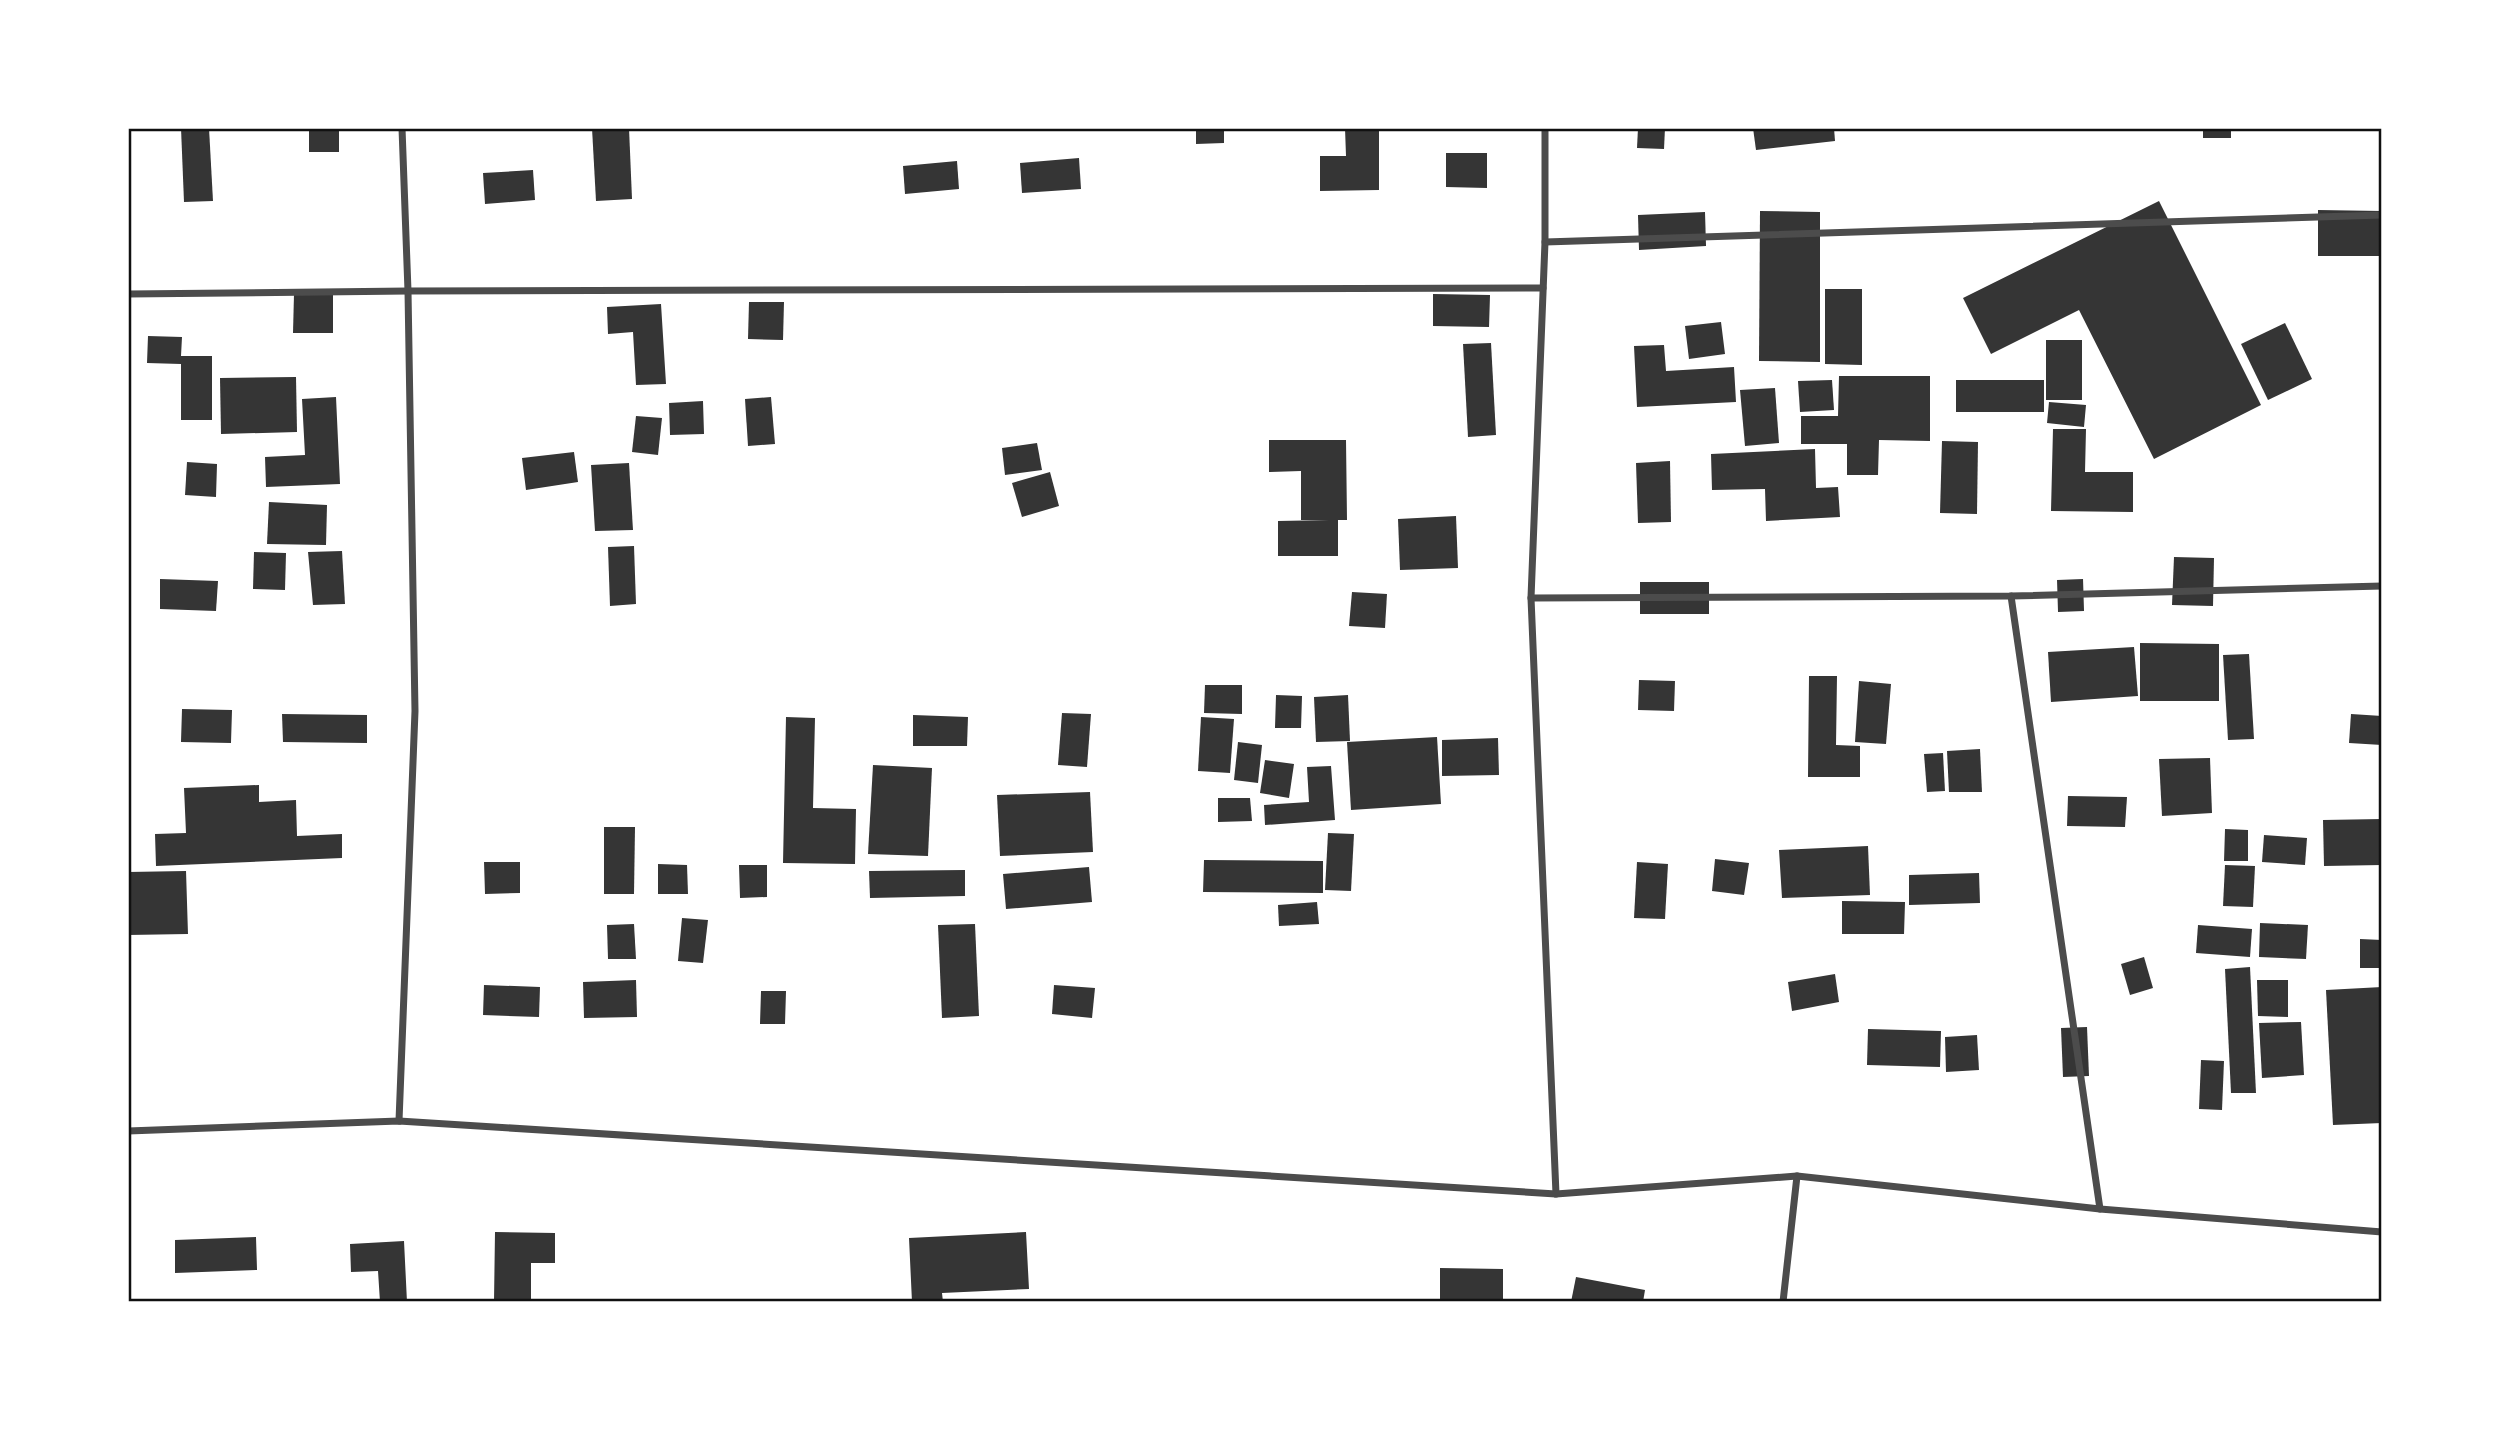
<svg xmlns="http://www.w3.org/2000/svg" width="2510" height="1430" font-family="'Sofia Sans Condensed',sans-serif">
<rect width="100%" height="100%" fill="#fff"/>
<g fill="#353535">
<path d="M 181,128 L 209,128 L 213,201 L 184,202 Z"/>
<rect x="309" y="128" width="30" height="24"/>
<path d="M 592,128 L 629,128 L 632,199 L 596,201 Z"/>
<path d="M 1196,128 L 1224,128 L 1224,143 L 1196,144 Z"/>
<path d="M 1345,128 L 1379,128 L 1379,190 L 1320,191 L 1320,156 L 1346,156 Z"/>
<path d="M 1638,128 L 1665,128 L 1664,149 L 1637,148 Z"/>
<path d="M 1753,128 L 1834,128 L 1835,141 L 1756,150 Z"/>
<rect x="2203" y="128" width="28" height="10"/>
<path d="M 1446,153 L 1487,153 L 1487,188 L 1446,187 Z"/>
<path d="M 1079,158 L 1081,189 L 1022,193 L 1020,163 Z"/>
<path d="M 957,161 L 959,189 L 905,194 L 903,166 Z"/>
<path d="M 533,170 L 535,200 L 485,204 L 483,173 Z"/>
<path d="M 2159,201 L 2261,405 L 2154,459 L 2079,310 L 1991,354 L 1963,298 Z"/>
<path d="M 2318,210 L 2382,211 L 2382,256 L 2318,256 Z"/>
<path d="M 1760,211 L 1820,212 L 1820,362 L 1759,361 Z"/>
<path d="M 1705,212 L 1706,246 L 1639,250 L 1638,215 Z"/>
<path d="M 1825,289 L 1862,289 L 1862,365 L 1825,364 Z"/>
<path d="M 294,294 L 333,295 L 333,333 L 293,333 Z"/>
<path d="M 1433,294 L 1490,295 L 1489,327 L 1433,326 Z"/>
<path d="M 749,302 L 784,302 L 783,340 L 748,339 Z"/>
<path d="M 661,304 L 666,384 L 636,385 L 633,332 L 608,334 L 607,307 Z"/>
<path d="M 1721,322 L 1725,354 L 1689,359 L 1685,326 Z"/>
<path d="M 2285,323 L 2312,379 L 2268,400 L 2241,344 Z"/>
<path d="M 148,336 L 182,337 L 181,356 L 212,356 L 212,420 L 181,420 L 181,364 L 147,363 Z"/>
<rect x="2046" y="340" width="36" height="60"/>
<path d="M 1491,343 L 1496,435 L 1468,437 L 1463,344 Z"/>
<path d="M 1664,345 L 1666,371 L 1734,367 L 1736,402 L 1637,407 L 1634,346 Z"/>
<path d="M 1839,376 L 1930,376 L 1930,441 L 1879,440 L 1878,475 L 1847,475 L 1847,444 L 1801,444 L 1801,416 L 1838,416 Z"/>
<path d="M 296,377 L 297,432 L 221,434 L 220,378 Z"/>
<path d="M 1832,380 L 1834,410 L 1800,412 L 1798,381 Z"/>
<rect x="1956" y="380" width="88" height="32"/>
<path d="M 1775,388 L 1779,443 L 1745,446 L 1740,390 Z"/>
<path d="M 336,397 L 340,484 L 266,487 L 265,457 L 305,455 L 302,399 Z"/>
<path d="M 771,397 L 775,444 L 748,446 L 745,399 Z"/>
<path d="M 703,401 L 704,434 L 670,435 L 669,403 Z"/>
<path d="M 2049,402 L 2086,405 L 2084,427 L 2047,423 Z"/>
<path d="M 636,416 L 662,418 L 658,455 L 632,452 Z"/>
<path d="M 2053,429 L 2086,429 L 2085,472 L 2133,472 L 2133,512 L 2051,511 Z"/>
<path d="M 1269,440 L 1346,440 L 1347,520 L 1338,520 L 1338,556 L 1278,556 L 1278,521 L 1329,520 L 1301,520 L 1301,471 L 1269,472 Z"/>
<path d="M 1942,441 L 1978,442 L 1977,514 L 1940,513 Z"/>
<path d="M 1037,443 L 1042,470 L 1005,475 L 1002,448 Z"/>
<path d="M 1815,449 L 1816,488 L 1838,487 L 1840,517 L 1766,521 L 1765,489 L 1712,490 L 1711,454 Z"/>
<path d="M 574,452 L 578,482 L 526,490 L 522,458 Z"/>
<path d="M 1670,461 L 1671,522 L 1638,523 L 1636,463 Z"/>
<path d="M 187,462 L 217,464 L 216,497 L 185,495 Z"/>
<path d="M 629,463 L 633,530 L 595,531 L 591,465 Z"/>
<path d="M 1050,472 L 1059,506 L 1022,517 L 1012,483 Z"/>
<path d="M 269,502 L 327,505 L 326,545 L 267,544 Z"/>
<path d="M 1456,516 L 1458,568 L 1400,570 L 1398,519 Z"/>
<path d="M 634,546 L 636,604 L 610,606 L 608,547 Z"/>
<path d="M 342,551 L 345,604 L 313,605 L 308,552 Z"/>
<path d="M 254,552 L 286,553 L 285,590 L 253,589 Z"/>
<path d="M 2174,557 L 2214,558 L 2213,606 L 2172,605 Z"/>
<path d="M 160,579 L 218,581 L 216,611 L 160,609 Z"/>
<path d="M 2083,579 L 2084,611 L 2058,612 L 2057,580 Z"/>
<rect x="1640" y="582" width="69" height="32"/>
<path d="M 1352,592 L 1387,594 L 1385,628 L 1349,626 Z"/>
<path d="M 2140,643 L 2219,644 L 2219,701 L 2140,701 Z"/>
<path d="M 2134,647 L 2138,696 L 2051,702 L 2048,652 Z"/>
<path d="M 2249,654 L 2254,739 L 2228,740 L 2223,655 Z"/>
<path d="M 1809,676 L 1837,676 L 1836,745 L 1860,746 L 1860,777 L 1808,777 Z"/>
<path d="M 1639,680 L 1675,681 L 1674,711 L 1638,710 Z"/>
<path d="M 1859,681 L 1891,684 L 1886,744 L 1855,742 Z"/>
<path d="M 1205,685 L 1242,685 L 1242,714 L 1204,713 Z"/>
<path d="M 1276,695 L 1302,696 L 1301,728 L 1275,728 Z"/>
<path d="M 1348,695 L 1350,741 L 1316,742 L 1314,697 Z"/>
<path d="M 182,709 L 232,710 L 231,743 L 181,742 Z"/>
<path d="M 1062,713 L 1091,714 L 1087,767 L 1058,765 Z"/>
<path d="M 282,714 L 367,715 L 367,743 L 283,742 Z"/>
<path d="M 2351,714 L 2382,716 L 2382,745 L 2349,743 Z"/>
<path d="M 913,715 L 968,717 L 967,746 L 913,746 Z"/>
<path d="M 786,717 L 815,718 L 813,808 L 856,809 L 855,864 L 783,863 Z"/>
<path d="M 1201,717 L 1234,719 L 1230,773 L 1198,771 Z"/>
<path d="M 1437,737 L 1441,804 L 1351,810 L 1347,742 Z"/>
<path d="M 1498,738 L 1499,775 L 1442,776 L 1442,740 Z"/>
<path d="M 1238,742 L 1262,745 L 1258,783 L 1234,780 Z"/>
<path d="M 1980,749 L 1982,792 L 1949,792 L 1947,751 Z"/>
<path d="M 1943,753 L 1945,791 L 1927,792 L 1924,754 Z"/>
<path d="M 2210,758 L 2212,813 L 2162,816 L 2159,759 Z"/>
<path d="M 1265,760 L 1294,764 L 1289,798 L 1260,793 Z"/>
<path d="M 873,765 L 932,768 L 928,856 L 868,854 Z"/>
<path d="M 1331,766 L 1335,820 L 1265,825 L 1264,805 L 1309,802 L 1307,767 Z"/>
<path d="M 259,785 L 259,802 L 296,800 L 297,836 L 342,834 L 342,858 L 156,866 L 155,834 L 186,833 L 184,788 Z"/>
<path d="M 1090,792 L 1093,852 L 1000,856 L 997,795 Z"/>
<path d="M 2068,796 L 2127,797 L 2125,827 L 2067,826 Z"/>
<path d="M 1218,798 L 1250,798 L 1252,821 L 1218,822 Z"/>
<path d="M 2382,819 L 2382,865 L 2324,866 L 2323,820 Z"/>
<path d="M 604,827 L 635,827 L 634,894 L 604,894 Z"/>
<path d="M 2225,829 L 2248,830 L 2248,861 L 2224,861 Z"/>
<path d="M 1328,833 L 1354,834 L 1351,891 L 1325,890 Z"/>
<path d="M 2264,835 L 2307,838 L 2305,865 L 2262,862 Z"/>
<path d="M 1868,846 L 1870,895 L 1782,898 L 1779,850 Z"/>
<path d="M 1715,859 L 1749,863 L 1744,895 L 1712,891 Z"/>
<path d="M 1204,860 L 1323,861 L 1323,893 L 1203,892 Z"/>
<path d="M 484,862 L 520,862 L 520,893 L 485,894 Z"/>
<path d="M 1637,862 L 1668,864 L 1665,919 L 1634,918 Z"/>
<path d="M 658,864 L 687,865 L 688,894 L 658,894 Z"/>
<path d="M 739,865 L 767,865 L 767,897 L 740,898 Z"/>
<path d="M 2225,865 L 2255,866 L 2253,907 L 2223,906 Z"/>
<path d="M 1089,867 L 1092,902 L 1006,909 L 1003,874 Z"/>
<path d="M 965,870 L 965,896 L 870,898 L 869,871 Z"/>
<path d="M 186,871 L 188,934 L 128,935 L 128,872 Z"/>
<path d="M 1979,873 L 1980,903 L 1909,905 L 1909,875 Z"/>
<path d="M 1842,901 L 1905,902 L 1904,934 L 1842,934 Z"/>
<path d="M 1317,902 L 1319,924 L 1279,926 L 1278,905 Z"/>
<path d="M 682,918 L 708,920 L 703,963 L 678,961 Z"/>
<path d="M 2260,923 L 2308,925 L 2306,959 L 2259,957 Z"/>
<path d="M 634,924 L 636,959 L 608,959 L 607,925 Z"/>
<path d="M 975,924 L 979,1016 L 942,1018 L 938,925 Z"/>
<path d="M 2198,925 L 2252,929 L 2250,957 L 2196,953 Z"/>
<path d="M 2360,939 L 2382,940 L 2382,968 L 2360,968 Z"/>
<path d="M 2144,957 L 2153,988 L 2130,995 L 2121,964 Z"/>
<path d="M 2250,967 L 2256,1093 L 2231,1093 L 2225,969 Z"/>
<path d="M 1835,974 L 1839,1002 L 1792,1011 L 1788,982 Z"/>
<path d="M 636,980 L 637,1017 L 584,1018 L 583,982 Z"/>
<path d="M 2257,980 L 2288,980 L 2288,1017 L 2258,1016 Z"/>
<path d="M 484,985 L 540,987 L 539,1017 L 483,1015 Z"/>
<path d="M 1054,985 L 1095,988 L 1092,1018 L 1052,1014 Z"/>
<path d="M 2382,987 L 2382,1123 L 2333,1125 L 2326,990 Z"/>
<path d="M 761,991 L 786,991 L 785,1024 L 760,1024 Z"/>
<path d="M 2301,1022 L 2304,1075 L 2262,1078 L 2259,1023 Z"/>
<path d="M 2087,1027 L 2089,1076 L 2063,1077 L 2061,1028 Z"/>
<path d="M 1868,1029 L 1941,1031 L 1940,1067 L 1867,1065 Z"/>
<path d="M 1977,1035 L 1979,1070 L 1946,1072 L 1945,1037 Z"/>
<path d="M 2201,1060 L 2224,1061 L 2222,1110 L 2199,1109 Z"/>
<path d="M 495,1232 L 555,1233 L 555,1263 L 531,1263 L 531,1302 L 494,1302 Z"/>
<path d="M 1026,1232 L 1029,1289 L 942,1293 L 943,1302 L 912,1302 L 909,1238 Z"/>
<path d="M 256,1237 L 257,1270 L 175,1273 L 175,1240 Z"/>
<path d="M 404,1241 L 407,1302 L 380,1302 L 378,1271 L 351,1272 L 350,1244 Z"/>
<path d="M 1440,1268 L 1503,1269 L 1503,1302 L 1440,1302 Z"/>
<path d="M 1576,1277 L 1645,1290 L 1643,1302 L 1571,1302 Z"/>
</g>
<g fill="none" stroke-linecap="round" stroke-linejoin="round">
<g stroke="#4c4c4c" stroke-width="7">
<path d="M 1545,128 L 1545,242 L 1531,598 L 1556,1194"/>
<path d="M 1545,242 L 2382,215"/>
<path d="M 128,294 L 408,291 L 1543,288"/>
<path d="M 2011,596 L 2100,1209"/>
<path d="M 1531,598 L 2011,596 L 2382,586"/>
<path d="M 399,1121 L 415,711 L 408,291 L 402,128"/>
<path d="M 128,1131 L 399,1121 L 1556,1194 L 1797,1176 L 2100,1209 L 2382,1232"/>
<path d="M 1783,1302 L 1797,1176"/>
</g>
</g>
<rect width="2510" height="1430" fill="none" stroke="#ffffff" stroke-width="259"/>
<rect x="130" y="130" width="2250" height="1170" fill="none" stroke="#111" stroke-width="2.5"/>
</svg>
